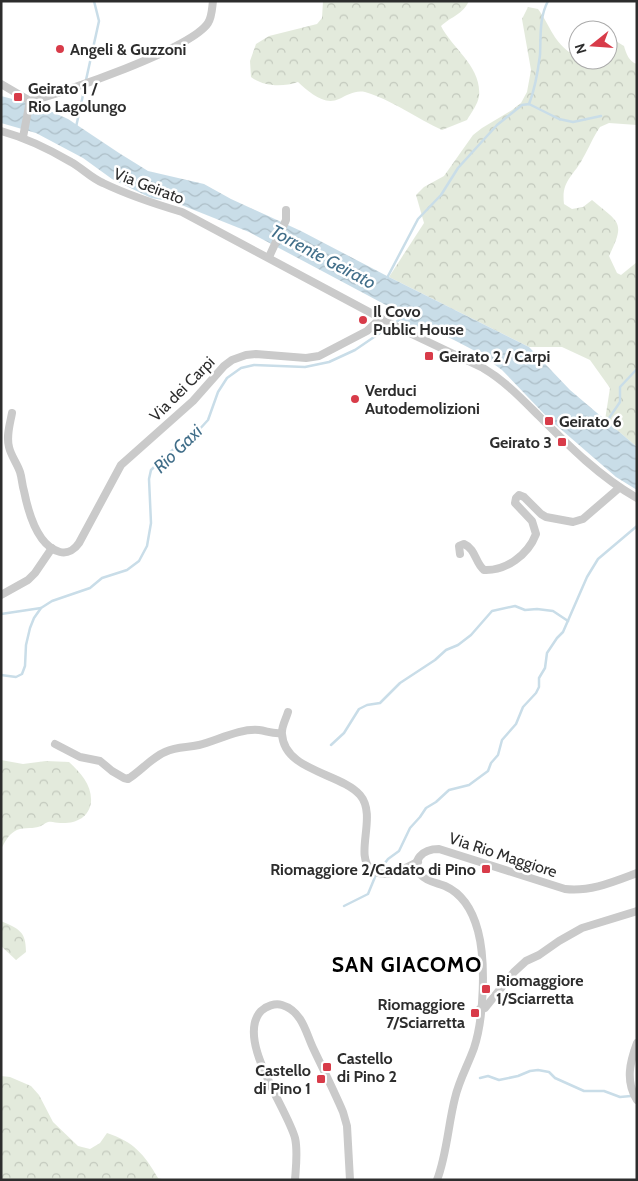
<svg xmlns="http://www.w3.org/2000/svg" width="638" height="1181" font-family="Cabin,sans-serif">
<defs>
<pattern id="forest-crowns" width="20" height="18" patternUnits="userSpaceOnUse" patternTransform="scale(1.25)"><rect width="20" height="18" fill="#e3eadc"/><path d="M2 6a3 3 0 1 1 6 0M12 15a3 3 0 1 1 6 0" fill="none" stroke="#c3c9bd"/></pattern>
<pattern id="water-waves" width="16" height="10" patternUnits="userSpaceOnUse" patternTransform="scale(1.25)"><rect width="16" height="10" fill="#c9dde8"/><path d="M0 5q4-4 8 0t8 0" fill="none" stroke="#adbec7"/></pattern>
</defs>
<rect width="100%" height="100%" fill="#fff"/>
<g fill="url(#forest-crowns)">
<path d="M 323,1 L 469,1 C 462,15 452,16 441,26 C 452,48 482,67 479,96 C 478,104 471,113 467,120 L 442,130 C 418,119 390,99 365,92 C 355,90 348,95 339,99 C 324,106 309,92 298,82 C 283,87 264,87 251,77 L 250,61 L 256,44 L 269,36 L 317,24 L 322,18 Z"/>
<path d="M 528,7 L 538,9 C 550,25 552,39 569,52 L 578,50 L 578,60 L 608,60 L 608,41 L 614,40 L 624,46 C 626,53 629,62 637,64 L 637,125 L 609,123 L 600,127 C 593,137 589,148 583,158 C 574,176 561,180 564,204 L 572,209 L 583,207 L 592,200 C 619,223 626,221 609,256 L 617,273 L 621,275 L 637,262 L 637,447 L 605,420 L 610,388 L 590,360 L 562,347 L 529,347 L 389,277 L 424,223 L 416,195 L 424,187 L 444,176 L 473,135 L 482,128 L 512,110 L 521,103 L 527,92 L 531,70 L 522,19 Z"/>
<path d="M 1,760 L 23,764 L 46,761 L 69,762 C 81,773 92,785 91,802 C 89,818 75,824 60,823 C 56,823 52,821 48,822 C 45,823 42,826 38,827 C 31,829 21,827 15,831 C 8,835 5,842 1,849 Z"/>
<path d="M 1,921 C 19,929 26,931 26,952 L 16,960 L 1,946 Z"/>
<path d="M 1,1076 L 10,1077 L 31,1086 L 39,1095 L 53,1122 L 78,1146 L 90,1149 L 100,1143 L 107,1133 C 134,1142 144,1154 158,1178 L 165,1180 L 1,1180 Z"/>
</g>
<path fill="url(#water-waves)" d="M 1,96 L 39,106 L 68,119 L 119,153 L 148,171 L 204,184 L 231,199 L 301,231 L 387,276 L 529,347 L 570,390 L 637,447 L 637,490 L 616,477 L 549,419 L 502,370 L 477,352 L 454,340 L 441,334 L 413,328 L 396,317 L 397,311 L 249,232 L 174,202 L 151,198 L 112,179 L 83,158 L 36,133 L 1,123 Z"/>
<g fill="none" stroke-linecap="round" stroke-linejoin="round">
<g stroke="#c9dde8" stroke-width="2.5">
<path d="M 86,80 L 99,21 L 94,1"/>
<path d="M 529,104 C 535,89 538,71 540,55 C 541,36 539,18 548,1"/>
<path d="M 76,127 L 85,86"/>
<path d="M 387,278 L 418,219 L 441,195 L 458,168 L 497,125 L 522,105 L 529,104 L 559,119 L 573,122 L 601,116"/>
<path d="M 605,424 L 620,402 L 620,387 L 637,369"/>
<path d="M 1,614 L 41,608"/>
<path d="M 1,675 L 16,677 L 22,674 L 25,666 L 26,645 L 30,628 L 34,618 L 41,608 L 52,601 L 90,588 L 102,578 L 127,570 L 139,561 L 147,546 L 151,523 L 149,479 L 151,470 L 170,452 L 197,432 L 208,420 L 218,392 L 227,378 L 241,368 L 254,365 L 305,367 L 329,362 L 355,350 L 402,318"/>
<path d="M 331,745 L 344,733 L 359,709 L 367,705 L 380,703 L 400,683 L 435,660 L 446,650 L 458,645 L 471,635 L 492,611 L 515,606 L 525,610 L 537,609 L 553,611 L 568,621"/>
<path d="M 382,867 L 388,859 L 399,851 L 410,828 L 420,817 L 426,808 L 436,802 L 449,790 L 469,785 L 488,771 L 491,763 L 498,755 L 502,740 L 516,724 L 523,707 L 536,693 L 539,687 L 539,678 L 545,668 L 547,653 L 557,638 L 563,632 L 587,577 L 598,559 L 637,526"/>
<path d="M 344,906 L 368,894 L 375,877"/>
<path d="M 480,1078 L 488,1076 L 499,1080 L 518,1076 L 530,1071 L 538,1070 L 549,1072 L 555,1078 L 584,1091 L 604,1091 L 620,1097 L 631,1096"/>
</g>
<g stroke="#cacaca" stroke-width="8">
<path d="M 1,84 L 30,101 C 63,93 191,49 208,23 C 212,17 212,8 213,1"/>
<path d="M 1,131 C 26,138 49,149 71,162 C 82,168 91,178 103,183 C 128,195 155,204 182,212 L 401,329 L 483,368 C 505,381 521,398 539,416 C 569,446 600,477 637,498"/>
<path d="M 23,137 L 30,101"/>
<path d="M 269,257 L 286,220 L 286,210"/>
<path d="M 12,413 C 10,424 6,436 9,447 C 11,456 17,463 20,472 C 22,478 22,485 24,491 C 28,511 37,546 60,552 C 68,554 75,549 79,543 L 121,465 L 193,401 L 224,366 L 232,360 L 246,355 L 256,354 L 306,358 L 319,356 L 367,331 L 381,318"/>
<path d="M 460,554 L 459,546 L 464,544 C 476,549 475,563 484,570 C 506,571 528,555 536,534 L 532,521 L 515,503 L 516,498 L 519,495 L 524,497 L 541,514 L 546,517 L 573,522 L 583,519 L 619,488"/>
<path d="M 1,595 L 28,580 L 35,573 L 52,548"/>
<path d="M 288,712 C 286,719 281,727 282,734 C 284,771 341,773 360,795 C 378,816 353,856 372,870 C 386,880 405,868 418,862"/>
<path d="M 55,744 L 80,757 L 100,761 L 112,771 L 124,778 L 128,779 C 141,771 151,758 165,752 C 178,746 186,748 199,745 C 216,741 240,728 259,730 C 267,731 273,734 281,733"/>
<path d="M 480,1009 L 485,1008 L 514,972 L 526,961 L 539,955 L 559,941 L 582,928 L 637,911"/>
<path d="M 637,1043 C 630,1062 625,1081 637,1100"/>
<path d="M 295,1180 C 296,1166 298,1151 295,1138 C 287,1108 235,1039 261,1011 C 266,1006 275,1003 282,1005 C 289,1007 296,1013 300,1019 C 306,1028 309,1040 314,1050 C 324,1071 334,1091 343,1112 L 347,1126 L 350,1180"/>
<path d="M 437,1180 C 447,1154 448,1125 455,1098 C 459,1080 468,1065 474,1048 C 484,1018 486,961 478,931 C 473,912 463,894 445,886 C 438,883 427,882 421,875 C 410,860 423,849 439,849 L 565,889 C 590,892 613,882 637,873"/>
</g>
</g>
<g fill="#d83b49" stroke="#fff" stroke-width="2">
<circle cx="60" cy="49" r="5"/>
<rect x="13" y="92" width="10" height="10" rx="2.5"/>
<circle cx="363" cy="320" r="5"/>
<rect x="424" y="351" width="10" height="10" rx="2.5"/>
<circle cx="355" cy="399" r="5"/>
<rect x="544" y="416" width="10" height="10" rx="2.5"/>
<rect x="557" y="437" width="10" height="10" rx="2.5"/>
<rect x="481" y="864" width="10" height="10" rx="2.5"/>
<rect x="481" y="984" width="10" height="10" rx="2.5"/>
<rect x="470" y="1008" width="10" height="10" rx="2.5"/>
<rect x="322" y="1062" width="10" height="10" rx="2.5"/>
<rect x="316" y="1074" width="10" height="10" rx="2.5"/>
</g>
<g text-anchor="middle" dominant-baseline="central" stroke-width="5" stroke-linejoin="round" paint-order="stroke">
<g font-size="16" font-weight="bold" fill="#2d2d2d" stroke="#fff" text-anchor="start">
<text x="70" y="49">Angeli &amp; Guzzoni</text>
<text x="28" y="88">Geirato 1 /<tspan x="28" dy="18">Rio Lagolungo</tspan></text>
<text x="373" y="311">Il Covo<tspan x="373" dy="18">Public House</tspan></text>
<text x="439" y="356">Geirato 2 / Carpi</text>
<text x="365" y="390">Verduci<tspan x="365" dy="18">Autodemolizioni</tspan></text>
<text x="559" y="421">Geirato 6</text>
<text x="552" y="442" text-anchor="end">Geirato 3</text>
<text x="476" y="869" text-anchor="end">Riomaggiore 2/Cadato di Pino</text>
<text x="496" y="980">Riomaggiore<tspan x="496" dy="18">1/Sciarretta</tspan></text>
<text x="465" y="1004" text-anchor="end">Riomaggiore<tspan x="465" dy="18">7/Sciarretta</tspan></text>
<text x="337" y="1058">Castello<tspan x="337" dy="18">di Pino 2</tspan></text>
<text x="311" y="1070" text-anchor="end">Castello<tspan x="311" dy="18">di Pino 1</tspan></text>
</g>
<g font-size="16" fill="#2d2d2d" stroke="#fff">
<text transform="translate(149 186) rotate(21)">Via Geirato</text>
<text transform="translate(182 389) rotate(-45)">Via dei Carpi</text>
<text transform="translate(503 855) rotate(18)">Via Rio Maggiore</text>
</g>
<g font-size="18" font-style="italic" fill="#416e89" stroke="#fff">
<text transform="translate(323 257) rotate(28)">Torrente Geirato</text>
<text transform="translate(178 449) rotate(-44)">Rio Gaxi</text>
</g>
<g font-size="21" font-weight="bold" letter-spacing="1" fill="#000" stroke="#fff">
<text x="407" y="964">SAN GIACOMO</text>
</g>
</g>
<rect width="638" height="1181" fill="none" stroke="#2d2d2d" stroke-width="5"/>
<g transform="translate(593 45) rotate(253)"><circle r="24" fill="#ffffff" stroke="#ababab"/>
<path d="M0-4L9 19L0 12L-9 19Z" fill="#d83b49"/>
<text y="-8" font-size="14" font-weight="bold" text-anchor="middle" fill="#2d2d2d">N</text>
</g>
</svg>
